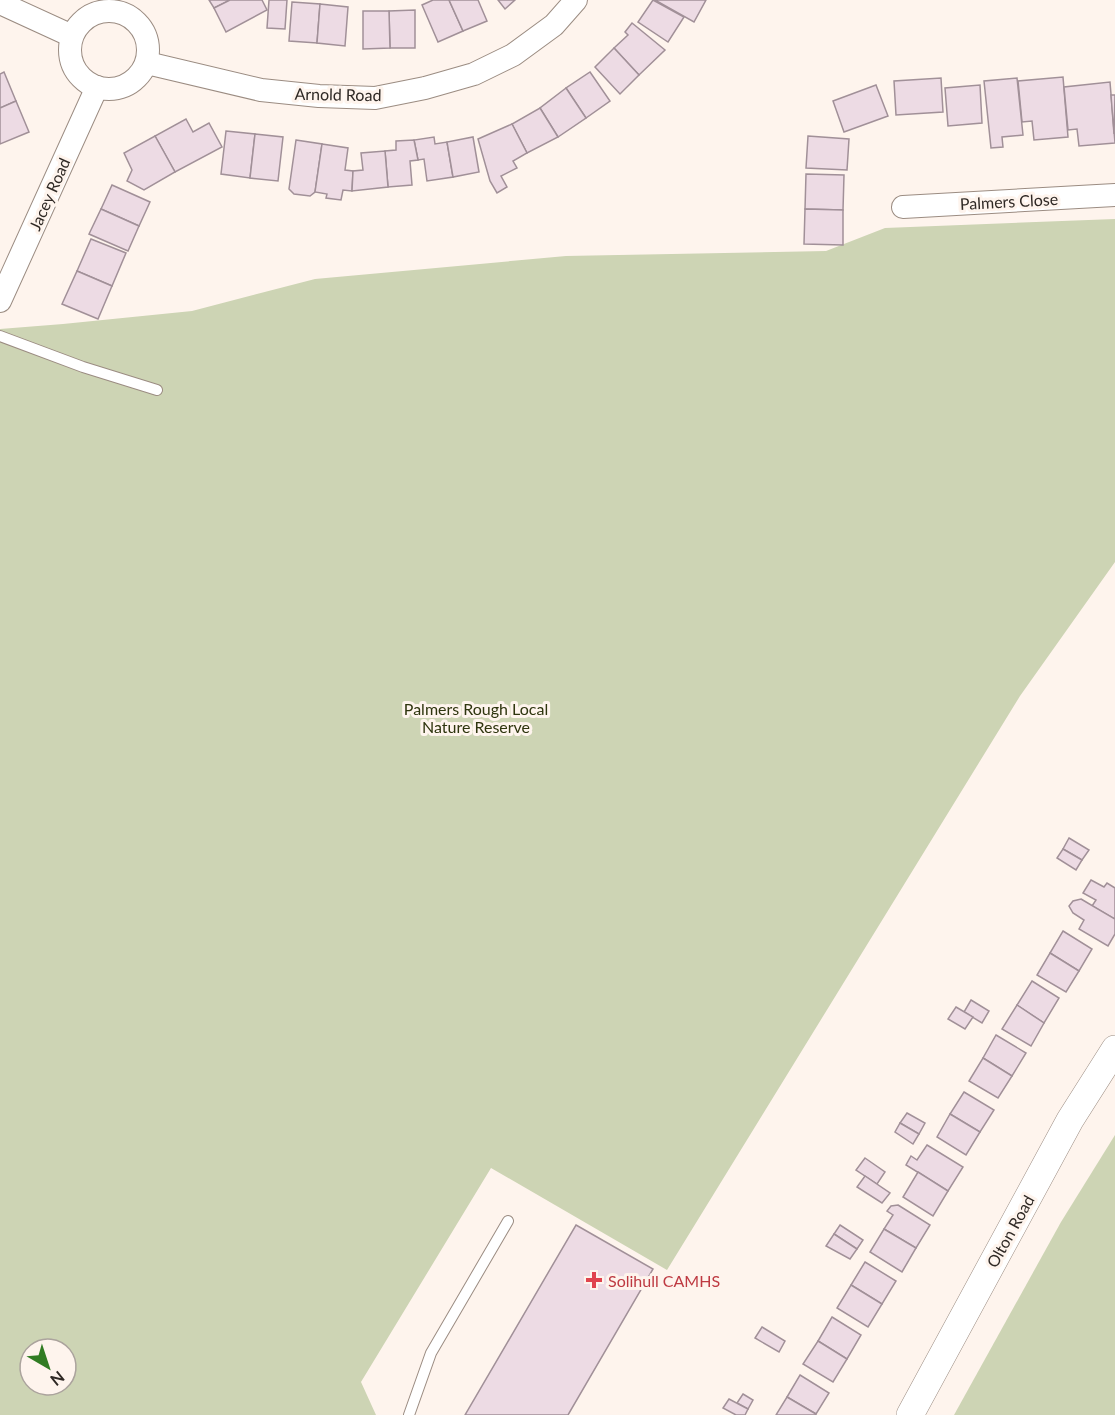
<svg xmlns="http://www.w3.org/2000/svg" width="1115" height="1415" font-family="Lato,sans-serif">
<rect width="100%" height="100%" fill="#fef4ed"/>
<g fill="#cdd4b4" fill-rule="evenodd">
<path d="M 1115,219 L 1115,562 L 1020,696 L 667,1270 L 491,1168 L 361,1382 L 376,1415 L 0,1415 L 0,329 L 63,324 L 192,311 L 315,279 L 566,256 L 826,251 L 885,228 ZM 30,1349 L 66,1349 L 66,1385 L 30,1385 Z"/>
<path d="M 1115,1135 L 1115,1415 L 954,1415 L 1061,1222 Z"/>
</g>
<g fill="#eddbe4" stroke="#a19098" stroke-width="1.5">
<path d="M 209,0 L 230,0 L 214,8 Z"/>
<path d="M 230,0 L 262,0 L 267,10 L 226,32 L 214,8 Z"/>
<path d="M 269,0 L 287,0 L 285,29 L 267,28 Z"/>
<path d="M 433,0 L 449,0 L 463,31 L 438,42 L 422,5 Z"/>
<path d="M 449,0 L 478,0 L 487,21 L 463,31 Z"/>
<path d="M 498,0 L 515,0 L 505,9 Z"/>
<path d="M 653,0 L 684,17 L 668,42 L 638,22 Z"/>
<path d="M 655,0 L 706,0 L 694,22 Z"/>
<path d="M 292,2 L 320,4 L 317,43 L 289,41 Z"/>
<path d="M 320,4 L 348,7 L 345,46 L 317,43 Z"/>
<path d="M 415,10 L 415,48 L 390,48 L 389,11 Z"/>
<path d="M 363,11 L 389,11 L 390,48 L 363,49 Z"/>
<path d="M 632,23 L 665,50 L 639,75 L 614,48 L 628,35 L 625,32 Z"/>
<path d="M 614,48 L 639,75 L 620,94 L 595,67 Z"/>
<path d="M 4,72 L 16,101 L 0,108 L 0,74 Z"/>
<path d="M 590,72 L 610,101 L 586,118 L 566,88 Z"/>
<path d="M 1063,77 L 1068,137 L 1034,140 L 1032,121 L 1022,122 L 1018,81 Z"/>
<path d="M 941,78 L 943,112 L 896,115 L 894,81 Z"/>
<path d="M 1017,78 L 1023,135 L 1002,137 L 1003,147 L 991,148 L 984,81 Z"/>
<path d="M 1110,82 L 1115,143 L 1079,146 L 1077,129 L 1068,130 L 1064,87 Z"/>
<path d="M 876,85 L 888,116 L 844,132 L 833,101 Z"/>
<path d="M 980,85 L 982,123 L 948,126 L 945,88 Z"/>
<path d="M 566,88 L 586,118 L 558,137 L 540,108 Z"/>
<path d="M 1111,95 L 1115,95 L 1114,134 Z"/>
<path d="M 16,101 L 29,132 L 0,144 L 0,108 Z"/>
<path d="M 540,108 L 558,137 L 527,153 L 512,124 Z"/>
<path d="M 186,119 L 193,132 L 209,123 L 222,147 L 175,172 L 155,136 Z"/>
<path d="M 512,124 L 527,153 L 513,161 L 517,168 L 501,176 L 507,187 L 497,193 L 490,181 L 478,139 Z"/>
<path d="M 226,131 L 255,134 L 250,178 L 221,174 Z"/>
<path d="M 255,134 L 283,137 L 278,181 L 250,178 Z"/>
<path d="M 155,136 L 175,172 L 144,190 L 127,181 L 132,170 L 124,153 Z"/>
<path d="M 808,136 L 849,139 L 847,170 L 806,168 Z"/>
<path d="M 434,137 L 435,144 L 447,142 L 453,177 L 427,181 L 424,159 L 418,160 L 414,140 Z"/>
<path d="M 473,137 L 479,172 L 453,177 L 447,142 Z"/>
<path d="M 296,140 L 322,144 L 315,192 L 310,196 L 294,194 L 289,189 Z"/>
<path d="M 414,140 L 418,160 L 410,161 L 412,185 L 388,187 L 385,151 L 396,150 L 396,141 Z"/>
<path d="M 322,144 L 348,148 L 345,170 L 353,171 L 352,191 L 343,190 L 341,200 L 326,198 L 327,194 L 315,192 Z"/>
<path d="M 385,151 L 388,187 L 352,191 L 353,171 L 363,170 L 361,153 Z"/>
<path d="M 806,174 L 844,175 L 843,210 L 805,209 Z"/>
<path d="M 112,185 L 150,202 L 139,226 L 101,209 Z"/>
<path d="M 101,209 L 139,226 L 128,251 L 89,234 Z"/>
<path d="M 805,209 L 843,210 L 843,245 L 804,244 Z"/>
<path d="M 91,239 L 126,253 L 112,286 L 77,271 Z"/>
<path d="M 77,271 L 112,286 L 98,319 L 62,304 Z"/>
<path d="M 1069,838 L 1089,850 L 1082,860 L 1063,849 Z"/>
<path d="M 1063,849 L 1082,860 L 1076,870 L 1057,858 Z"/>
<path d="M 1091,880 L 1104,887 L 1107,883 L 1115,888 L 1115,919 L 1092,906 L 1096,900 L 1083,893 Z"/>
<path d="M 1081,899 L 1115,919 L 1115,934 L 1108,946 L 1079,929 L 1084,920 L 1073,913 L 1069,906 L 1073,901 Z"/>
<path d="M 1063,931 L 1092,949 L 1079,971 L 1050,953 Z"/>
<path d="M 1050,953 L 1079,971 L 1066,992 L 1037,975 Z"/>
<path d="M 1032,981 L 1059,998 L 1044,1023 L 1017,1005 Z"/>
<path d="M 971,1000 L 989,1011 L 982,1023 L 964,1012 Z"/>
<path d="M 1017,1005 L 1044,1023 L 1031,1046 L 1002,1029 Z"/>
<path d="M 956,1007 L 973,1017 L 965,1029 L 948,1019 Z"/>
<path d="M 996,1035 L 1026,1053 L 1012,1076 L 983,1058 Z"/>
<path d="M 983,1058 L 1012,1076 L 998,1098 L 969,1081 Z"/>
<path d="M 964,1092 L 994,1110 L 980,1132 L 950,1114 Z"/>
<path d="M 907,1113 L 925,1123 L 919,1134 L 900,1123 Z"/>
<path d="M 950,1114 L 980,1132 L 966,1155 L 937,1137 Z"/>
<path d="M 900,1123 L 919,1134 L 913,1144 L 895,1132 Z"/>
<path d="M 927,1145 L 963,1167 L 948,1191 L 906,1165 L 911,1156 L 917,1160 Z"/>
<path d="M 865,1158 L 885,1172 L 877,1184 L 856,1170 Z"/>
<path d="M 918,1172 L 948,1191 L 933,1216 L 903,1197 Z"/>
<path d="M 865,1176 L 890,1193 L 882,1203 L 857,1187 Z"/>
<path d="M 898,1205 L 930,1225 L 916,1248 L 884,1229 L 893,1215 L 887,1211 L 891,1206 Z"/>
<path d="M 576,1225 L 653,1269 L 568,1415 L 465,1415 Z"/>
<path d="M 840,1225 L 863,1240 L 857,1249 L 834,1234 Z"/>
<path d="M 884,1229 L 916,1248 L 902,1272 L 870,1252 Z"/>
<path d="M 834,1234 L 857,1249 L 850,1259 L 826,1246 Z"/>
<path d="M 865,1262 L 896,1281 L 882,1304 L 851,1285 Z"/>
<path d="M 851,1285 L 882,1304 L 868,1327 L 837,1308 Z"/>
<path d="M 832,1317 L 861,1335 L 847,1359 L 818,1341 Z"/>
<path d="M 762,1327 L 785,1341 L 779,1352 L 755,1338 Z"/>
<path d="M 818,1341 L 847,1359 L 833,1382 L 803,1364 Z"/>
<path d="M 800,1375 L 829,1393 L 816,1414 L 787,1397 Z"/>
<path d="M 743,1394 L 753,1400 L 748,1409 L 737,1403 Z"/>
<path d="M 787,1397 L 816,1414 L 815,1415 L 776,1415 Z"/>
<path d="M 729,1399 L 748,1409 L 745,1415 L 736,1415 L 723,1408 Z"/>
</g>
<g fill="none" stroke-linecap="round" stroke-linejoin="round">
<g stroke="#9b8c82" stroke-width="12">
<g id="service">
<path d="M 0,336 L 83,367 L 157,390"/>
<path d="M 409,1415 L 431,1353 L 508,1221"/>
</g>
</g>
<g stroke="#9b8c82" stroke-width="24">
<g id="minor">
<path d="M 0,3 L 72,36"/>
<circle cx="109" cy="50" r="39"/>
<path d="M 147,63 L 261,90 L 319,96 L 375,98 L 425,88 L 474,74 L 513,55 L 554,25 L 576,0"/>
<path d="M 903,207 L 1115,195"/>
<path d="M 0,301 L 97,87"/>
</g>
</g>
<g stroke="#9b8c82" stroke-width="28">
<path id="tertiary" d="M 910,1415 L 1070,1120 L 1115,1049"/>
</g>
<use href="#service" stroke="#fff" stroke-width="10"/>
<use href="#minor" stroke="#fff" stroke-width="22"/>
<use href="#tertiary" stroke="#fff" stroke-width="27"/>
</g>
<path fill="#e0444e" stroke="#fef4ed" stroke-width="2" d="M591 1271h6v6h6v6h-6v6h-6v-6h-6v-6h6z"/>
<g text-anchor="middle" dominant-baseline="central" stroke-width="6" stroke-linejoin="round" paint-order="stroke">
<g font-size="16" fill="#2f2925" stroke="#fef4ed">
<text transform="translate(338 94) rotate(1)">Arnold Road</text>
<text transform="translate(49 194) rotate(-66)">Jacey Road</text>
<text transform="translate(1009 201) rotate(-3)">Palmers Close</text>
<text transform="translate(1010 1231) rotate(-61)">Olton Road</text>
</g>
<g font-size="16" fill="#2e350e" stroke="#fef4ed">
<text x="476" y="708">Palmers Rough Local<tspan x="476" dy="18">Nature Reserve</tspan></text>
</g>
<g font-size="16" fill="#be3a42" stroke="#fef4ed" text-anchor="start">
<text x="608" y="1280">Solihull CAMHS</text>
</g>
</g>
<g transform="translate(48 1367) rotate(141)"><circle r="28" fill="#fef4ed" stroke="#aba39d" stroke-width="1.5"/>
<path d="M0-4.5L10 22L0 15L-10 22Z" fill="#317c23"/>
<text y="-9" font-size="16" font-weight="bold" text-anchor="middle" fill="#2f2925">N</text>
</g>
</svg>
